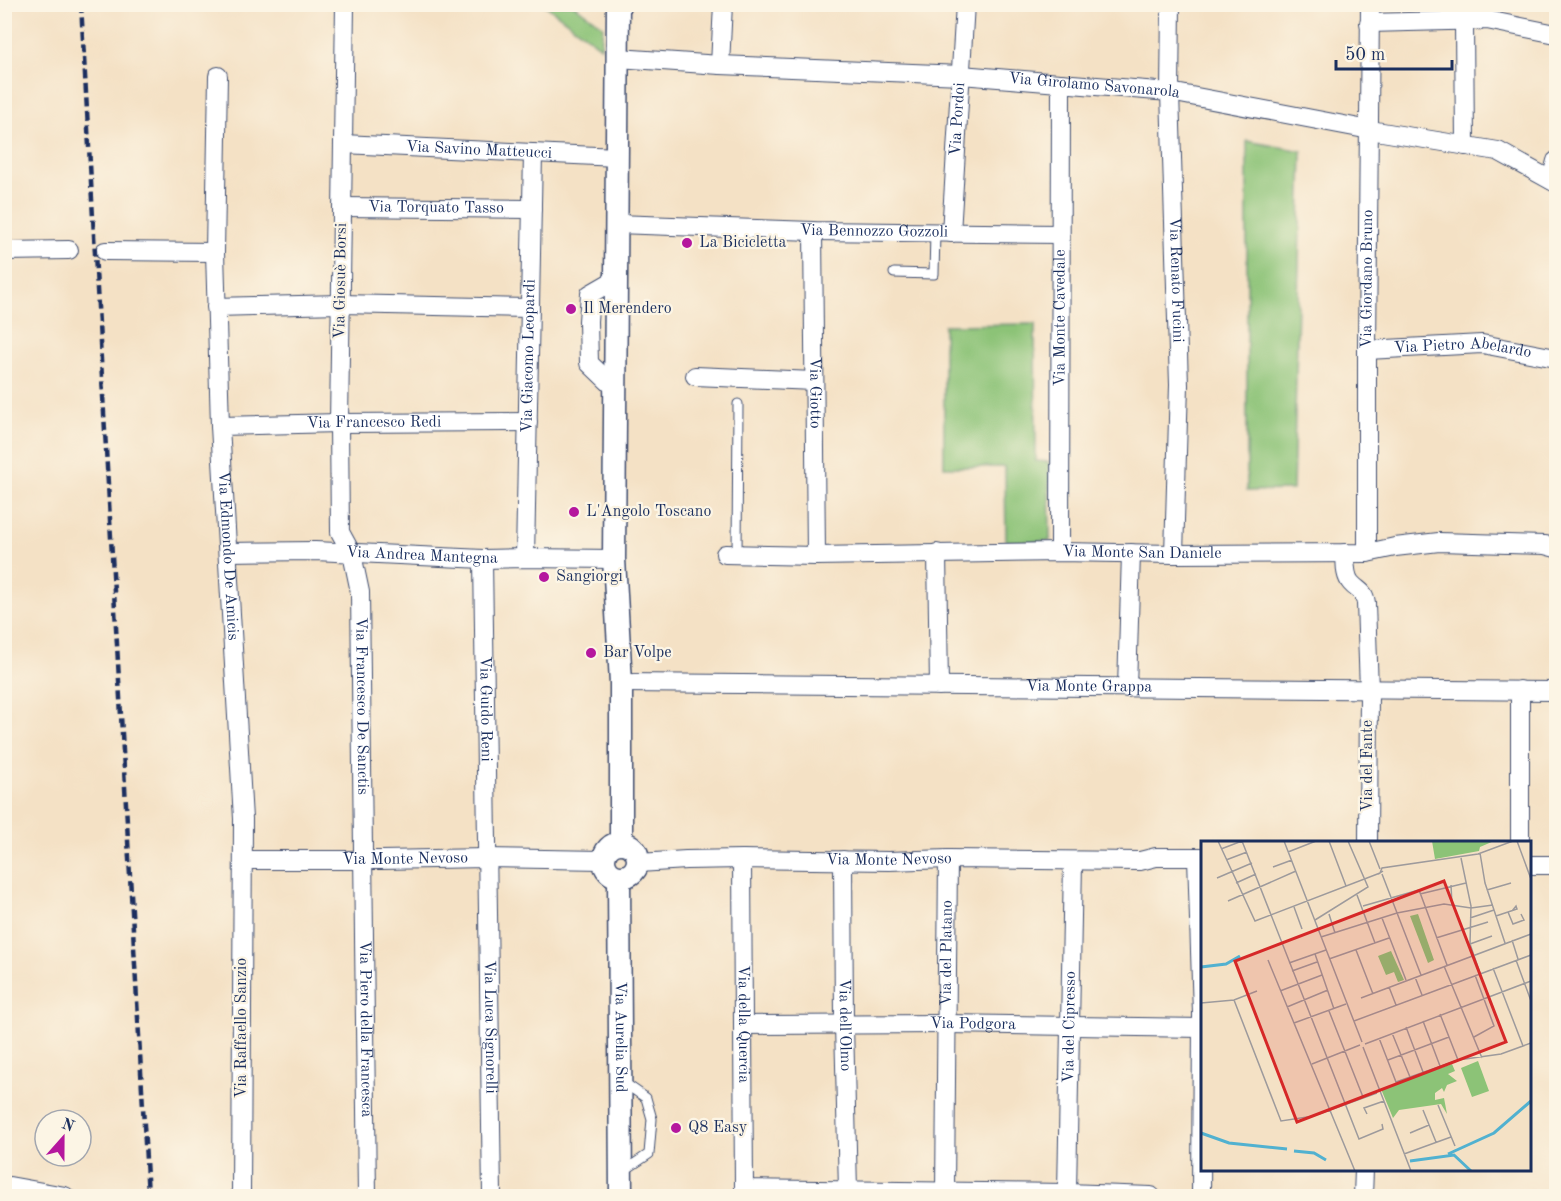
<svg xmlns="http://www.w3.org/2000/svg" width="1561" height="1201" font-family="'Old Standard TT',serif">
<rect width="100%" height="100%" fill="#fcf5e5"/>
<filter id="ink" filterUnits="userSpaceOnUse"><feTurbulence type="fractalNoise" baseFrequency=".0167" numOctaves="2"/><feDisplacementMap in="SourceGraphic" scale="12" xChannelSelector="R" yChannelSelector="G"/><feConvolveMatrix kernelMatrix="1 2 1 2 8 2 1 2 1" color-interpolation-filters="sRGB"/></filter>
<filter id="wash" filterUnits="userSpaceOnUse"><feTurbulence type="fractalNoise" baseFrequency=".008" numOctaves="4" result="noise"/><feDisplacementMap in="SourceGraphic" scale="24" xChannelSelector="R" yChannelSelector="G"/><feGaussianBlur stdDeviation="1.35" result="paint"/><feColorMatrix in="noise" values="0 0 0 0 0 0 0 0 0 0 0 0 0 0 0 0 0 1.4 0 .05"/><feComposite in="paint" operator="in"/></filter>
<g filter="url(#wash)">
<rect width="100%" height="100%" fill="#f4e1c5"/>
<g fill="#8cc377" stroke="#54796a" stroke-width="1.5">
<path d="M 545,5 L 574,5 L 603,26 L 601,47 Z"/>
<path d="M 1247,141 L 1302,151 L 1293,490 L 1247,491 Z"/>
<path d="M 1035,324 L 1036,461 L 1049,462 L 1050,541 L 1006,541 L 1005,467 L 944,467 L 944,325 Z"/>
</g>
</g>
<g filter="url(#ink)">
<g fill="none" stroke-linecap="round" stroke-linejoin="round">
<g stroke="#3c4a6d" stroke-width="11">
<g id="service">
<path d="M 894,273 L 934,274 L 935,233"/>
<path d="M 737,555 L 738,404"/>
<path d="M 622,1172 L 649,1154 L 652,1119 L 646,1098 L 623,1082"/>
</g>
</g>
<g stroke="#3c4a6d" stroke-width="20">
<g id="minor">
<path id="s1" d="M 345,4 L 339,423 L 340,532 L 352,554 L 360,592 L 367,1196"/>
<path id="s2" d="M 1171,4 L 1170,92 L 1179,385 L 1174,554"/>
<path d="M 1464,21 L 1465,146"/>
<path d="M 1369,23 L 1487,20 L 1556,34"/>
<path id="s3" d="M 618,58 L 720,65 L 961,75 L 1170,92 L 1370,130 L 1498,151 L 1556,183"/>
<path d="M 720,65 L 723,4"/>
<path id="s4" d="M 218,76 L 215,252 L 220,426 L 243,819 L 241,1196"/>
<path id="s5" d="M 343,144 L 617,157"/>
<path d="M 1551,180 L 1556,161"/>
<path id="s6" d="M 342,207 L 532,209"/>
<path id="s7" d="M 616,224 L 813,231 L 1060,234"/>
<path id="s8" d="M 813,231 L 816,556"/>
<path id="s9" d="M 951,233 L 965,4"/>
<path d="M 4,251 L 69,250"/>
<path d="M 105,251 L 215,252"/>
<path d="M 216,307 L 341,304 L 530,308"/>
<path id="s10" d="M 1367,350 L 1482,344 L 1556,358"/>
<path d="M 695,376 L 814,381"/>
<path d="M 615,388 L 589,363 L 588,321 L 590,294 L 616,279"/>
<path id="s11" d="M 220,426 L 339,423 L 528,422"/>
<path id="s12" d="M 228,552 L 315,551 L 483,559 L 525,558 L 614,559"/>
<path id="s13" d="M 1060,552 L 1061,83"/>
<path d="M 937,553 L 939,686"/>
<path d="M 1345,553 C 1346,563 1344,575 1351,583 C 1359,592 1364,590 1366,603 L 1369,690 L 1368,842"/>
<path id="s14" d="M 1367,553 L 1367,350 L 1370,4"/>
<path id="s15" d="M 725,554 L 816,556 L 1060,552 L 1174,554 L 1367,553 L 1395,547 L 1439,542 L 1545,545 L 1556,548"/>
<path id="s16" d="M 525,558 L 533,153"/>
<path id="s17" d="M 483,559 L 492,1196"/>
<path id="s18" d="M 621,683 L 1556,691"/>
<path d="M 1127,688 L 1131,553"/>
<path d="M 1520,842 L 1520,690"/>
<path d="M 1197,857 L 1202,1014 L 1201,1196"/>
<path id="s19" d="M 742,859 L 744,1189 L 1067,1193 L 1151,1196"/>
<path id="s20" d="M 243,860 L 381,860 L 486,858 L 603,860"/>
<path id="s21" d="M 843,860 L 844,1024 L 848,1191"/>
<path id="s22" d="M 639,863 L 686,860 L 742,859 L 889,861 L 948,859 L 1140,861 L 1156,857 L 1202,857"/>
<path d="M 1530,865 L 1556,865"/>
<path id="s23" d="M 743,1025 L 947,1024 L 1202,1028"/>
<path d="M 4,1185 L 65,1196"/>
<path id="s24" d="M 945,1191 L 948,859"/>
<path id="s25" d="M 1067,1193 L 1073,861"/>
<path d="M 1363,1196 L 1364,1170"/>
</g>
</g>
<g stroke="#3c4a6d" stroke-width="25">
<g id="tertiary">
<path d="M 618,4 L 614,559 L 621,683 L 621,842"/>
<circle cx="621" cy="860" r="17"/>
<path id="s26" d="M 619,878 L 621,1196"/>
</g>
</g>
<use href="#service" stroke="#fff" stroke-width="9"/>
<use href="#minor" stroke="#fff" stroke-width="18"/>
<use href="#tertiary" stroke="#fff" stroke-width="22"/>
<path stroke="#1b2f5e" stroke-width="4.5" stroke-dasharray="9 4.5" stroke-linecap="butt" d="M 81,4 L 148,1196"/>
</g>
</g>
<g fill="#b5179e" stroke="#fcf5e5" stroke-width="2">
<circle cx="687" cy="243" r="6"/>
<circle cx="571" cy="309" r="6"/>
<circle cx="574" cy="512" r="6"/>
<circle cx="544" cy="577" r="6"/>
<circle cx="591" cy="653" r="6"/>
<circle cx="676" cy="1128" r="6"/>
</g>
<g text-anchor="middle" dominant-baseline="central" stroke-width="4.5" stroke-linejoin="round" paint-order="stroke">
<g font-size="16" fill="#1b2f5e" stroke="#fcf5e5">
<text stroke="none"><textPath href="#s3" startOffset="477">Via Girolamo Savonarola</textPath></text>
<text stroke="none"><textPath href="#s9" startOffset="114">Via Pordoi</textPath></text>
<text stroke="none"><textPath href="#s5" startOffset="136">Via Savino Matteucci</textPath></text>
<text stroke="none"><textPath href="#s6" startOffset="94">Via Torquato Tasso</textPath></text>
<text stroke="none"><textPath href="#s7" startOffset="258">Via Bennozzo Gozzoli</textPath></text>
<text stroke="none"><textPath href="#s2" startOffset="276">Via Renato Fucini</textPath></text>
<text stroke="none"><textPath href="#s14" startOffset="274">Via Giordano Bruno</textPath></text>
<text transform="translate(341 281) rotate(-89)">Via Giosuè Borsi</text>
<text stroke="none"><textPath href="#s13" startOffset="234">Via Monte Cavedale</textPath></text>
<text stroke="none"><textPath href="#s10" startOffset="96">Via Pietro Abelardo</textPath></text>
<text stroke="none"><textPath href="#s16" startOffset="202">Via Giacomo Leopardi</textPath></text>
<text stroke="none"><textPath href="#s8" startOffset="162">Via Giotto</textPath></text>
<text stroke="none"><textPath href="#s11" startOffset="154">Via Francesco Redi</textPath></text>
<text stroke="none"><textPath href="#s15" startOffset="417">Via Monte San Daniele</textPath></text>
<text stroke="none"><textPath href="#s12" startOffset="194">Via Andrea Mantegna</textPath></text>
<text stroke="none"><textPath href="#s4" startOffset="480">Via Edmondo De Amicis</textPath></text>
<text stroke="none"><textPath href="#s18" startOffset="468">Via Monte Grappa</textPath></text>
<text stroke="none"><textPath href="#s1" startOffset="706">Via Francesco De Sanctis</textPath></text>
<text stroke="none"><textPath href="#s17" startOffset="150">Via Guido Reni</textPath></text>
<text transform="translate(1368 766) rotate(-90)">Via del Fante</text>
<text stroke="none"><textPath href="#s20" startOffset="162">Via Monte Nevoso</textPath></text>
<text stroke="none"><textPath href="#s22" startOffset="250">Via Monte Nevoso</textPath></text>
<text stroke="none"><textPath href="#s24" startOffset="238">Via del Platano</textPath></text>
<text stroke="none"><textPath href="#s19" startOffset="165">Via della Quercia</textPath></text>
<text stroke="none"><textPath href="#s21" startOffset="165">Via dell'Olmo</textPath></text>
<text stroke="none"><textPath href="#s23" startOffset="230">Via Podgora</textPath></text>
<text stroke="none"><textPath href="#s17" startOffset="468">Via Luca Signorelli</textPath></text>
<text stroke="none"><textPath href="#s25" startOffset="166">Via del Cipresso</textPath></text>
<text transform="translate(242 1028) rotate(-90)">Via Raffaello Sanzio</text>
<text stroke="none"><textPath href="#s1" startOffset="1029">Via Piero della Francesca</textPath></text>
<text stroke="none"><textPath href="#s26" startOffset="159">Via Aurelia Sud</textPath></text>
</g>
<g font-size="16" fill="#1b2f5e" stroke="#fcf5e5" text-anchor="start">
<text x="699" y="243">La Bicicletta</text>
<text x="583" y="309">Il Merendero</text>
<text x="586" y="512">L'Angolo Toscano</text>
<text x="556" y="577">Sangiorgi</text>
<text x="603" y="653">Bar Volpe</text>
<text x="688" y="1128">Q8 Easy</text>
</g>
</g>
<g transform="translate(1201 841)">
<rect width="330" height="330" fill="#f4e1c5"/>
<path d="M 231,0 L 293,0 L 279,6 L 278,10 L 234,18 ZM 217,73 L 233,119 L 227,122 L 209,75 ZM 190,110 L 203,139 L 197,141 L 193,131 L 185,134 L 177,115 ZM 277,220 L 288,250 L 271,256 L 260,227 ZM 251,223 L 254,230 L 247,233 L 256,240 L 246,244 L 243,251 L 241,247 L 234,252 L 234,259 L 243,257 L 246,273 L 240,263 L 198,269 L 192,277 L 180,248 Z" fill="#8cc377"/>
<path fill="none" stroke="#51b1d0" stroke-width="3" d="M 0,126 L 25,123 L 39,115M 0,292 L 28,302 L 86,308M 93,310 L 113,312 L 125,319M 247,313 L 293,292 L 330,260M 209,320 L 253,314 L 270,330"/>
<path fill="none" stroke="#9d9a9c" stroke-width="1.5" d="M 17,0 L 54,80 L 179,32M 41,0 L 158,298 L 182,288 L 181,283M 83,0 L 161,201M 128,0 L 145,45M 168,0 L 179,28M 316,0 L 330,38M 20,8 L 41,0M 87,11 L 115,0M 279,12 L 284,42 L 304,102M 260,17 L 270,65 L 269,103 L 279,132M 25,19 L 46,11M 72,26 L 91,19M 182,30 L 179,32 L 181,27 L 277,13 L 312,0M 181,33 L 220,134M 16,37 L 51,22M 35,42 L 55,33M 250,44 L 251,64M 286,49 L 310,42M 219,53 L 265,42M 156,54 L 174,102M 27,60 L 95,30M 162,65 L 218,49 L 246,124M 93,66 L 101,88M 307,71 L 312,83 L 323,79 L 320,73M 128,73 L 134,92M 295,75 L 316,68 L 315,65 L 311,70M 181,77 L 205,139M 269,77 L 293,69M 114,79 L 167,46 L 147,0M 120,96 L 196,72 L 243,63 L 270,67 L 292,64M 235,97 L 287,81M 311,99 L 317,118M 269,103 L 291,95M 155,109 L 172,153M 114,113 L 133,168M 128,118 L 188,97M 67,119 L 154,330M 315,119 L 330,160M 88,122 L 125,109M 243,125 L 281,217M 292,127 L 322,205M 91,130 L 116,121M 214,136 L 221,154M 188,146 L 195,164M 79,150 L 121,134M 160,157 L 330,93M 33,159 L 80,280 L 113,275M 0,162 L 33,159 L 56,150M 86,166 L 127,149M 128,170 L 162,256M 239,173 L 257,219M 153,180 L 330,114M 222,180 L 239,225M 93,182 L 145,163M 205,186 L 222,231M 191,192 L 209,236M 273,196 L 293,185 L 274,134M 178,197 L 195,241 L 257,219 L 300,213 L 330,202M 164,203 L 330,140M 162,206 L 210,330M 187,219 L 248,196M 111,223 L 159,204M 237,264 L 254,305M 222,269 L 235,301M 118,273 L 176,252M 166,273 L 163,267 L 183,260M 209,292 L 228,284M 203,313 L 250,296"/>
<path fill="#d62828" fill-opacity="0.15" stroke="#d62828" stroke-width="3" d="M 243,40 L 305,201 L 96,281 L 34,120 Z"/>
<rect width="330" height="330" fill="none" stroke="#1b2f5e" stroke-width="3"/>
</g>
<rect width="1561" height="1201" fill="none" stroke="#fcf5e5" stroke-width="24"/>
<g transform="translate(63 1138) rotate(21)"><circle r="28" fill="#fcf5e5" stroke="#a2a6af" stroke-width="1.5"/>
<path d="M0-4.5L10 22L0 15L-10 22Z" fill="#b5179e"/>
<text y="-9" font-size="16" font-weight="bold" text-anchor="middle" fill="#1b2f5e">N</text>
</g>
<path d="M1336 60v9h116v-9" fill="none" stroke="#1b2f5e" stroke-width="3"/>
<text x="1345" y="60" font-size="18" fill="#1b2f5e" stroke="#fcf5e5" stroke-width="4.5" paint-order="stroke">50 m</text>
</svg>
